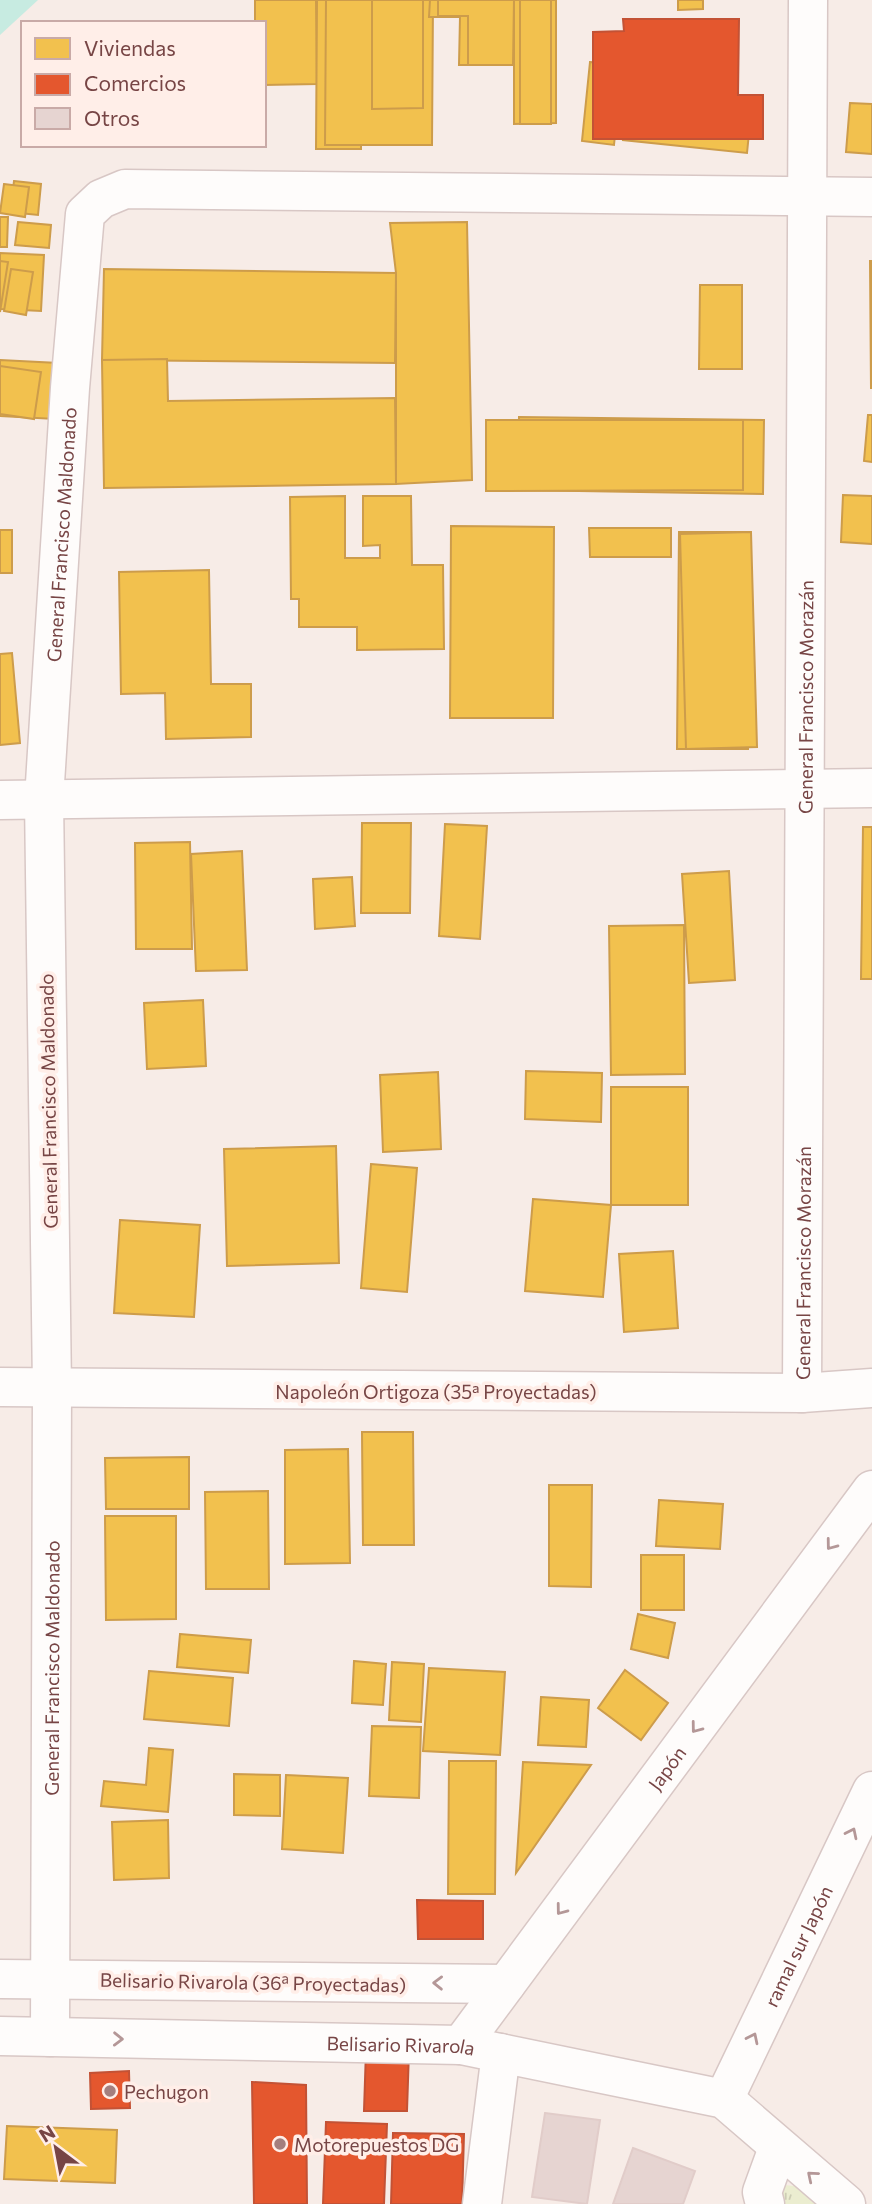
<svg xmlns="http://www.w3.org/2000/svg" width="872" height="2204" font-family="Commissioner,sans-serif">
<defs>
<pattern id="grass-tufts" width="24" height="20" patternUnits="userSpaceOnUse" patternTransform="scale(1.75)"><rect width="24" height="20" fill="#ebedd0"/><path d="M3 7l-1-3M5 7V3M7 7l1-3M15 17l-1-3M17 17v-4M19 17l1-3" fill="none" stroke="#cdcdb4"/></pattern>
</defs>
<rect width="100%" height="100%" fill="#f7ece7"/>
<path fill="url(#grass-tufts)" d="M 785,2185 L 802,2187 L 822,2204 L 781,2204 L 779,2200 Z"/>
<path fill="#c7ebe1" d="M 0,0 L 38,0 L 0,35 Z"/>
<g fill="#f2c14e" stroke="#cd9c4b" stroke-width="2">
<path d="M 255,0 L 316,0 L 317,84 L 264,85 L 264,23 L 255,23 Z"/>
<path d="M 317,0 L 362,0 L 361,149 L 316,149 Z"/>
<path d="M 326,0 L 433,0 L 432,145 L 325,145 Z"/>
<path d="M 372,0 L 423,0 L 423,108 L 372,109 Z"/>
<path d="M 430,0 L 502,0 L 501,65 L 459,65 L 460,17 L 429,17 Z"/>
<path d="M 438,0 L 514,0 L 513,65 L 468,65 L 468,16 L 438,16 Z"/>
<path d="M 514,0 L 556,0 L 556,123 L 514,124 Z"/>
<rect x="520" y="0" width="31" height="124"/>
<path d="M 678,0 L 703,0 L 703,9 L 678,10 Z"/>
<path d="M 590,62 L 622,65 L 614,145 L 582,141 Z"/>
<path d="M 627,100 L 751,113 L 747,153 L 623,140 Z"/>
<path d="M 850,103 L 872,104 L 872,154 L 846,152 Z"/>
<path d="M 14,181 L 41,184 L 38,215 L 10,212 Z"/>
<path d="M 4,184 L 29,187 L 25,217 L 0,213 Z"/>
<path d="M 0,217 L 8,217 L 7,247 L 0,247 Z"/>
<path d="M 18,222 L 51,225 L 49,248 L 15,245 Z"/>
<path d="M 467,222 L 472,480 L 396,484 L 396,273 L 390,223 Z"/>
<path d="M 0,253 L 44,255 L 41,311 L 0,309 Z"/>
<path d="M 0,261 L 8,262 L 0,312 Z"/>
<path d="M 870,261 L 872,261 L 872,388 L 871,388 Z"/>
<path d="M 11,269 L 33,272 L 26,315 L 4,311 Z"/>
<path d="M 104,269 L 396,273 L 395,363 L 102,360 Z"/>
<path d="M 700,285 L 742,285 L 742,369 L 699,369 Z"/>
<path d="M 167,359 L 168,401 L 395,398 L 396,484 L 104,488 L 102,360 Z"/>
<path d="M 0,360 L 58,363 L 55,419 L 0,416 Z"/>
<path d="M 0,366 L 41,372 L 34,419 L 0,414 Z"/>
<path d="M 868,415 L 872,415 L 872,462 L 864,461 Z"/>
<path d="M 519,417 L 764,420 L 763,494 L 517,490 Z"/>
<path d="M 486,420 L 743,420 L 743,490 L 486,491 Z"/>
<path d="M 843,495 L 872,496 L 872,544 L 841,542 Z"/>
<path d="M 345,496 L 345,558 L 380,558 L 380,545 L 363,546 L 363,496 L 411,496 L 412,565 L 443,565 L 444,649 L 357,650 L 357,627 L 299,627 L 299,599 L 291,599 L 290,497 Z"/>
<path d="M 451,526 L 554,527 L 553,718 L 450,718 Z"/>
<path d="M 589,528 L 671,528 L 671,557 L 590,557 Z"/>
<rect x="0" y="530" width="12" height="43"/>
<path d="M 679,532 L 750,532 L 748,749 L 677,749 Z"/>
<path d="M 751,532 L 757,747 L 686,749 L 680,534 Z"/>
<path d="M 209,570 L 211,684 L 251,684 L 251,737 L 166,739 L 165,693 L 121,694 L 119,572 Z"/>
<path d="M 12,653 L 20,743 L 0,745 L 0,654 Z"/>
<path d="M 362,823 L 411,823 L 410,913 L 361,913 Z"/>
<path d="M 445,824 L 487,826 L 480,939 L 439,936 Z"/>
<path d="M 863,827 L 872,827 L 872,979 L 861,979 Z"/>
<path d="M 190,842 L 192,949 L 136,949 L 135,843 Z"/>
<path d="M 242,851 L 247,970 L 196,971 L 191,854 Z"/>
<path d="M 729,871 L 735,980 L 689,983 L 682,874 Z"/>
<path d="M 352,877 L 355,926 L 315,929 L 313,879 Z"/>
<path d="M 684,925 L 685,1074 L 611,1075 L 609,926 Z"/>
<path d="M 203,1000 L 206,1066 L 147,1069 L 144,1003 Z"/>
<path d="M 526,1071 L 602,1073 L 601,1122 L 525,1119 Z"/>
<path d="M 438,1072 L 441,1149 L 383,1152 L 380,1075 Z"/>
<rect x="611" y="1087" width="77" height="118"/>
<path d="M 336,1146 L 339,1263 L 227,1266 L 224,1149 Z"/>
<path d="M 371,1164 L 417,1168 L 407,1292 L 361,1288 Z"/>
<path d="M 533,1199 L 611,1205 L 603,1297 L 525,1291 Z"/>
<path d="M 120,1220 L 200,1225 L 194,1317 L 114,1313 Z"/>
<path d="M 673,1251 L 678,1328 L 624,1332 L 619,1254 Z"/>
<path d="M 362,1432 L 413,1432 L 414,1545 L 363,1545 Z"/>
<path d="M 348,1449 L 350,1563 L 285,1564 L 285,1450 Z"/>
<path d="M 189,1457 L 189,1509 L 106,1509 L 105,1458 Z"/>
<path d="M 549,1485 L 592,1485 L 591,1587 L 549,1586 Z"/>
<path d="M 268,1491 L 269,1589 L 206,1589 L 205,1492 Z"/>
<path d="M 659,1500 L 723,1504 L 720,1549 L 656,1546 Z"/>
<path d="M 105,1516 L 176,1516 L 176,1619 L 106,1620 Z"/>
<rect x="641" y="1555" width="43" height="55"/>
<path d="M 638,1614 L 675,1623 L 668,1658 L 631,1649 Z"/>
<path d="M 180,1634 L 251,1640 L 248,1673 L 177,1667 Z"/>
<path d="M 354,1661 L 386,1664 L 383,1705 L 352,1703 Z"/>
<path d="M 392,1662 L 424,1664 L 421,1722 L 389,1720 Z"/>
<path d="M 429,1668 L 505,1672 L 500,1755 L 423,1751 Z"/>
<path d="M 625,1670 L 668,1703 L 641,1740 L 598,1708 Z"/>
<path d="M 149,1671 L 233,1678 L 229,1726 L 144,1719 Z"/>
<path d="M 541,1697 L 589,1700 L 586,1747 L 538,1745 Z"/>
<path d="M 372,1726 L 421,1727 L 419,1798 L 369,1796 Z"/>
<path d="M 149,1748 L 173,1750 L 168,1812 L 101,1806 L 104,1781 L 146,1785 Z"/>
<path d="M 449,1761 L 496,1761 L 495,1894 L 448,1894 Z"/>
<path d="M 523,1762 L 591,1765 L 516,1873 Z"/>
<path d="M 234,1774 L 280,1775 L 280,1816 L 234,1815 Z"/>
<path d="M 286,1775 L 348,1778 L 343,1853 L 282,1849 Z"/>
<path d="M 168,1820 L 169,1878 L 114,1880 L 112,1822 Z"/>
<path d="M 7,2126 L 117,2130 L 115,2183 L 4,2179 Z"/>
</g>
<g fill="#e4572e" stroke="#c35235" stroke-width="2">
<path d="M 623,19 L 739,19 L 738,95 L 763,95 L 763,139 L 593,139 L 593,32 L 624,31 Z"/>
<path d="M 417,1900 L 483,1901 L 483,1939 L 418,1939 Z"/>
<path d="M 366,2050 L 409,2051 L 407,2111 L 364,2111 Z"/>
<path d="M 129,2071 L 130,2108 L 91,2109 L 90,2073 Z"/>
<path d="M 252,2082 L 306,2085 L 307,2204 L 254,2204 Z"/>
<path d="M 326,2122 L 387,2124 L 384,2204 L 323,2204 Z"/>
<path d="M 393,2133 L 464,2134 L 462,2204 L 391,2204 Z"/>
</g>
<g fill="#e6d4d1" stroke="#e1ccc9" stroke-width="2">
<path d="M 545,2113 L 600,2120 L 587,2204 L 532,2197 Z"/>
<path d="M 633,2148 L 695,2171 L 683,2204 L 613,2204 Z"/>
</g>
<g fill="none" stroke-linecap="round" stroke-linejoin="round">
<g stroke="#d8c7c5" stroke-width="41">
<g id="minor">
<path d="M 0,800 L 872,788"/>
<path d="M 0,1387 L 802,1393 L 872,1388"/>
<path id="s1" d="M 802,1393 L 808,0"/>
<path d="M 0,1979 L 506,1984"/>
<path id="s2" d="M 0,2036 L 461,2045 L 724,2099 L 846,2204"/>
<path id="s3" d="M 50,2037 L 52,1388 L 44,799 L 70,388 L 85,214 L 101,199 L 125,189 L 872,197"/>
<path id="s4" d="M 461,2045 L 872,1490"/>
<path id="s5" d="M 724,2099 L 872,1791"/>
<path d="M 482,2204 L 501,2053"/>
<path d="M 765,2204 L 762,2192 L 778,2148"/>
</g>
</g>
<use href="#minor" stroke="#fefcfb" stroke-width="38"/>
</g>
<defs><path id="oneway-chevron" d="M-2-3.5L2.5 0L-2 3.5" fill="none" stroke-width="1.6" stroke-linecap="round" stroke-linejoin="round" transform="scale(1.75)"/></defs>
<g stroke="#b49797">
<use href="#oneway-chevron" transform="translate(831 1545) rotate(127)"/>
<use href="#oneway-chevron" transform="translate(696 1728) rotate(127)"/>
<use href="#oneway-chevron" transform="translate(852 1833) rotate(-64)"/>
<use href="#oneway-chevron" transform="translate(561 1910) rotate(127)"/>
<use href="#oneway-chevron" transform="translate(438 1983) rotate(-179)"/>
<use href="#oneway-chevron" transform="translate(753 2038) rotate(-64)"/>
<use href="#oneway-chevron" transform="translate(118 2039) rotate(1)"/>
<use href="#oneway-chevron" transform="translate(812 2176) rotate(-140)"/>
</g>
<g fill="#a47f7e" stroke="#ffeee8" stroke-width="2.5">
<circle cx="110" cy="2091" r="7"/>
<circle cx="280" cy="2144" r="7"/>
</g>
<g text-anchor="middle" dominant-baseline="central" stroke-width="7" stroke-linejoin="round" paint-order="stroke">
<g font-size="19" fill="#774545" stroke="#ffeee8">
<text stroke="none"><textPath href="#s3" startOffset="1503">General Francisco Maldonado</textPath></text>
<text stroke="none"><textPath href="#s1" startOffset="696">General Francisco Morazán</textPath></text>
<text transform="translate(48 1101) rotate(-91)">General Francisco Maldonado</text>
<text stroke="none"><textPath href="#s1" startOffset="130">General Francisco Morazán</textPath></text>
<text x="436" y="1391">Napoleón Ortigoza (35ª Proyectadas)</text>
<text stroke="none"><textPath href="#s3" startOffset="369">General Francisco Maldonado</textPath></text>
<text stroke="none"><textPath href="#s4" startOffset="345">Japón</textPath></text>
<text stroke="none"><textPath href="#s5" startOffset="170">ramal sur Japón</textPath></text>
<text transform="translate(253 1982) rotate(1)">Belisario Rivarola (36ª Proyectadas)</text>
<text stroke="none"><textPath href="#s2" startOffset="401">Belisario Rivarola</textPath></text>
</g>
<g font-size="19" fill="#774545" stroke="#ffeee8" text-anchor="start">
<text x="124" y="2091">Pechugon</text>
<text x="294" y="2144">Motorepuestos DG</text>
</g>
</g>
<rect x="21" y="21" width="245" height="126" fill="#ffeee8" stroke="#c9aaa7" stroke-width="2"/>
<rect x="35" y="38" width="35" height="21" fill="#f2c14e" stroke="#c9aaa7" stroke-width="2"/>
<text x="84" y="56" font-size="21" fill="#774545">Viviendas</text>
<rect x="35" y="74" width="35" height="21" fill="#e4572e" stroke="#c9aaa7" stroke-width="2"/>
<text x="84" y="91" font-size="21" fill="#774545">Comercios</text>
<rect x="35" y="108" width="35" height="21" fill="#e6d4d1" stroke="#c9aaa7" stroke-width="2"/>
<text x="84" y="126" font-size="21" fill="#774545">Otros</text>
<g transform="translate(56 2148) rotate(328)" stroke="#ffeee8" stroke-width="5" paint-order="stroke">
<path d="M0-5L12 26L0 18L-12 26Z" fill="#774545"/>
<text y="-10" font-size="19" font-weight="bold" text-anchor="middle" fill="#774545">N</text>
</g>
</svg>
